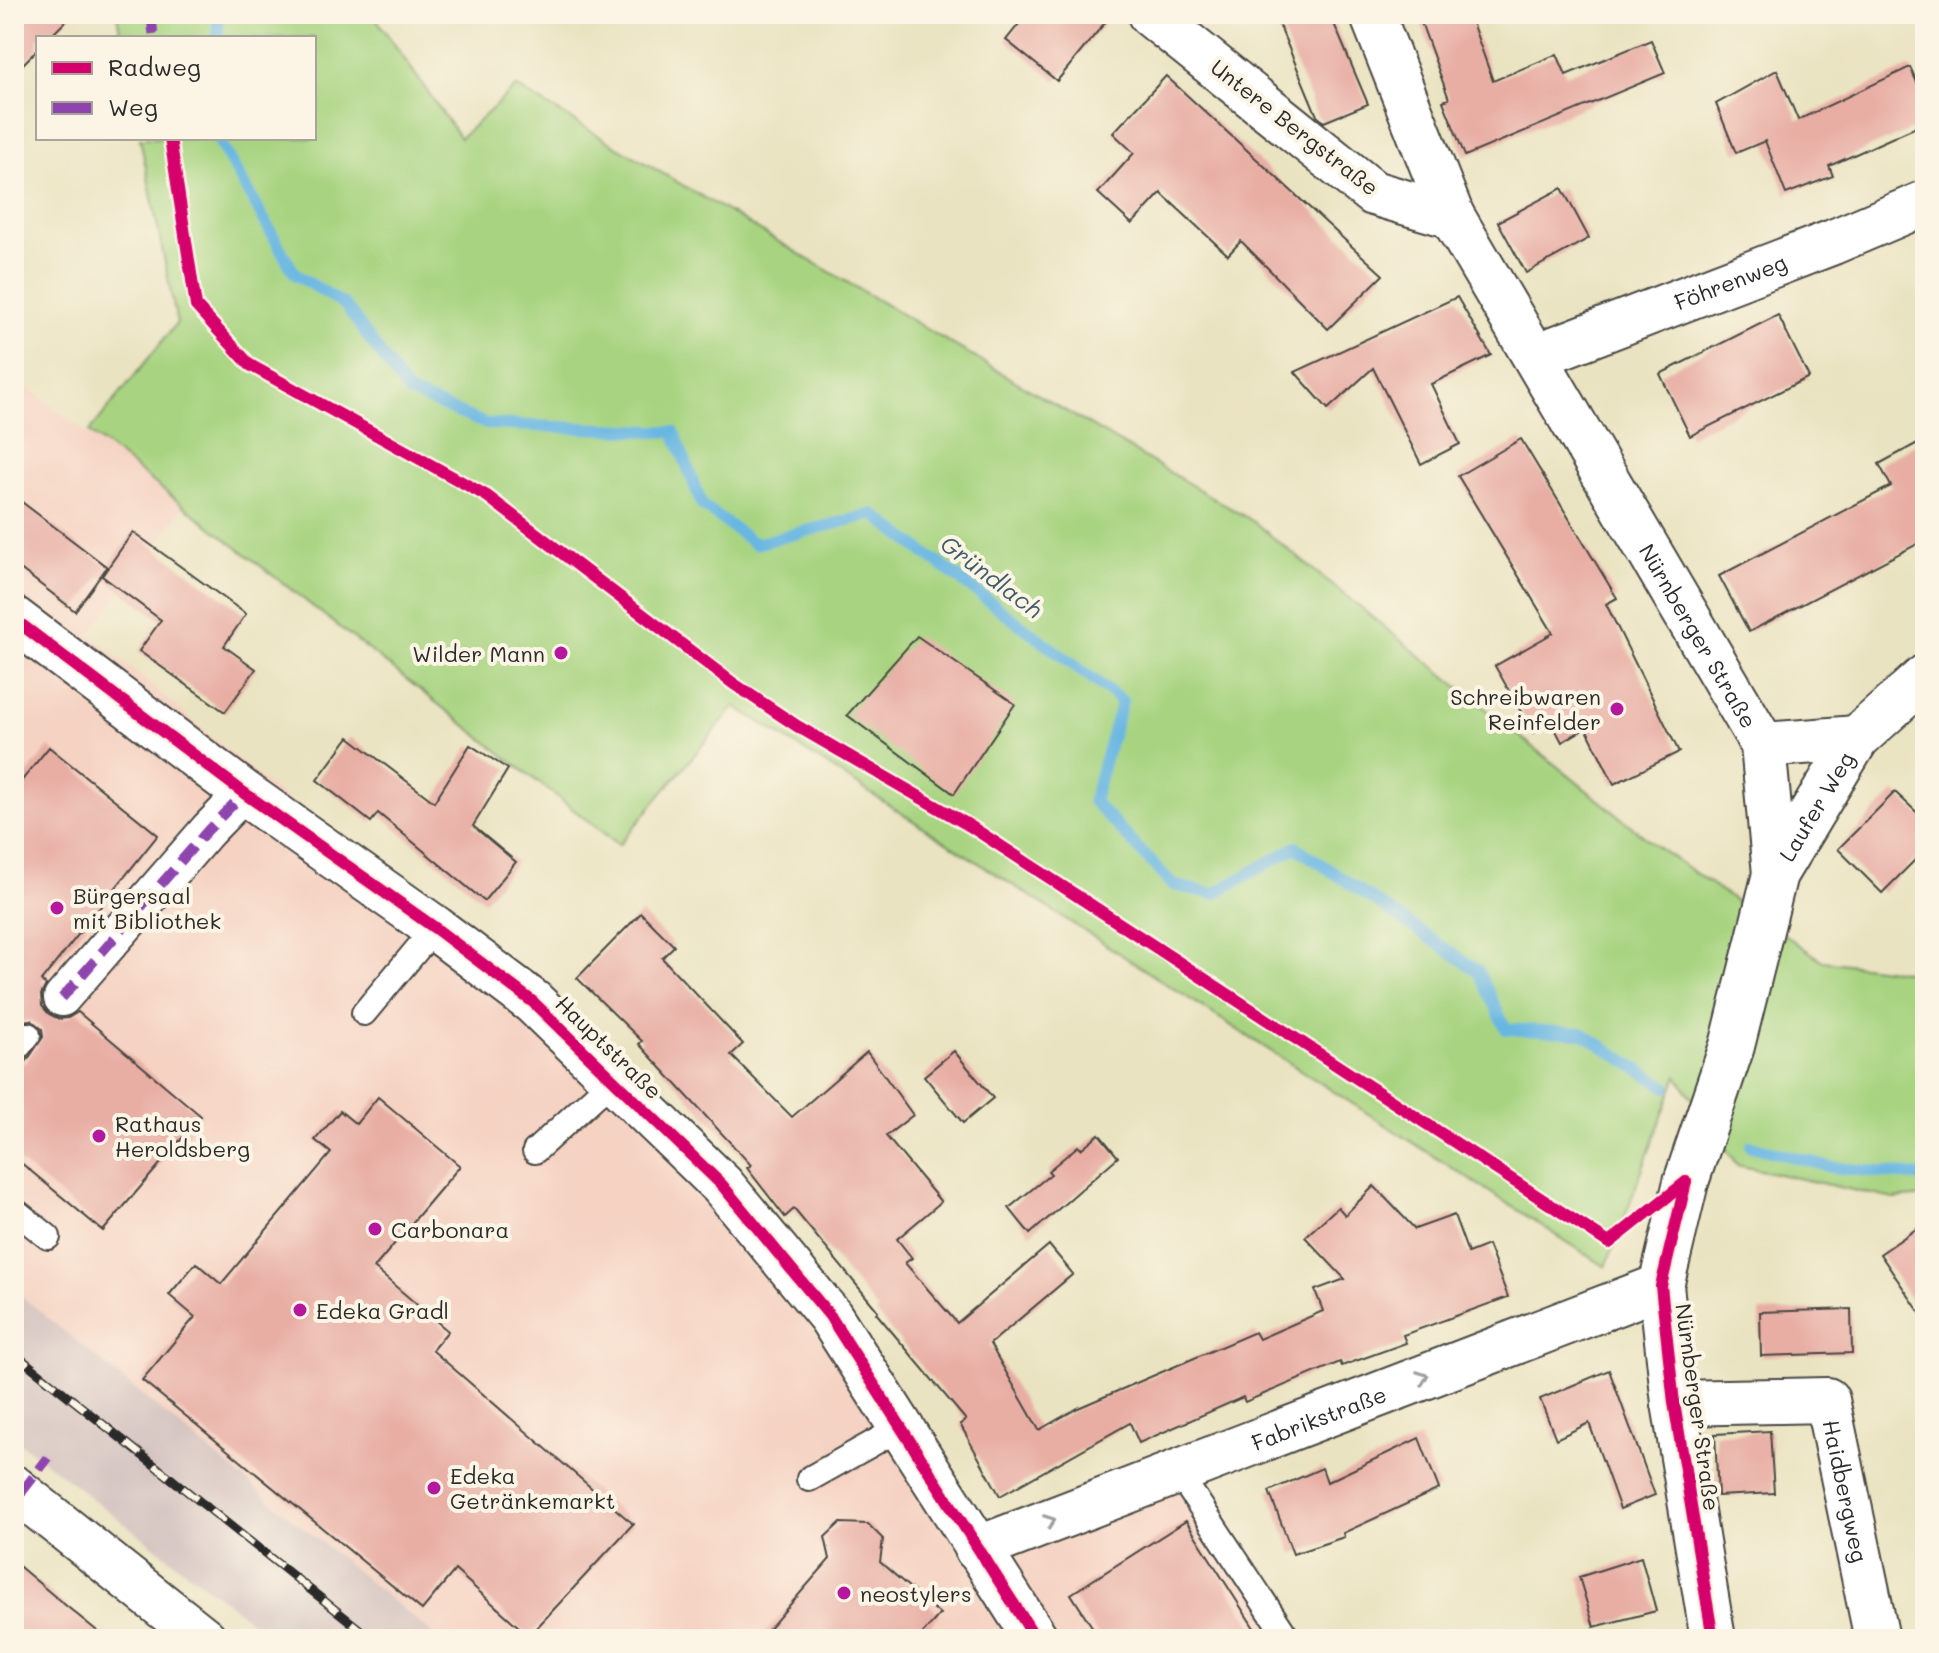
<svg xmlns="http://www.w3.org/2000/svg" width="1939" height="1653" font-family="Mali,sans-serif">
<rect width="100%" height="100%" fill="#fcf5e5"/>
<filter id="ink" filterUnits="userSpaceOnUse"><feTurbulence type="fractalNoise" baseFrequency=".0125" numOctaves="2"/><feDisplacementMap in="SourceGraphic" scale="16" xChannelSelector="R" yChannelSelector="G"/><feConvolveMatrix kernelMatrix="1 2 1 2 8 2 1 2 1" color-interpolation-filters="sRGB"/></filter>
<filter id="wash" filterUnits="userSpaceOnUse"><feTurbulence type="fractalNoise" baseFrequency=".006" numOctaves="4" result="noise"/><feDisplacementMap in="SourceGraphic" scale="32" xChannelSelector="R" yChannelSelector="G"/><feGaussianBlur stdDeviation="1.8" result="paint"/><feColorMatrix in="noise" values="0 0 0 0 0 0 0 0 0 0 0 0 0 0 0 0 0 1.4 0 .05"/><feComposite in="paint" operator="in"/></filter>
<g filter="url(#wash)">
<rect width="100%" height="100%" fill="#eae3c1"/>
<path fill="#f5d2c2" d="M 14,377 L 184,507 L 90,634 L 530,1006 L 713,1186 L 972,1557 L 1192,1473 L 1300,1639 L 439,1639 L 14,1290 Z"/>
<path fill="#d1bfbd" d="M 14,1290 L 439,1639 L 274,1639 L 14,1438 Z"/>
<path fill="#a8d481" stroke="#6a8056" stroke-width="2" d="M 117,14 L 373,14 L 460,138 L 516,87 L 1254,522 L 1656,846 L 1823,961 L 1925,974 L 1925,1196 L 1894,1199 L 1737,1165 L 1677,1076 L 1606,1267 L 735,706 L 619,845 L 89,432 L 177,323 L 140,138 L 314,138 L 314,38 L 121,38 Z"/>
<g fill="none" stroke-linecap="round" stroke-linejoin="round">
<g stroke="#68b6e2" stroke-width="12">
<path d="M 218,14 L 218,38"/>
<path d="M 217,138 L 295,274 L 345,305 L 408,392 L 486,424 L 674,432 L 702,505 L 755,544 L 873,514 L 1122,701 L 1093,801 L 1173,885 L 1214,894 L 1296,847 L 1478,971 L 1506,1029 L 1582,1033 L 1666,1087"/>
<path d="M 1751,1146 L 1831,1167 L 1925,1177"/>
</g>
</g>
<g id="blocks">
<g fill="#e8aea4">
<path d="M 14,14 L 73,14 L 49,38 L 38,38 L 38,49 L 14,73 Z"/>
<path d="M 1027,14 L 1112,14 L 1057,81 L 1006,40 Z"/>
<path d="M 1297,14 L 1330,14 L 1368,104 L 1324,122 L 1317,116 L 1278,22 Z"/>
<path d="M 1418,14 L 1469,14 L 1493,81 L 1557,54 L 1566,75 L 1651,40 L 1665,73 L 1465,156 L 1443,101 L 1449,99 Z"/>
<path d="M 1910,67 L 1925,100 L 1925,123 L 1829,166 L 1833,176 L 1786,194 L 1765,141 L 1736,153 L 1716,104 L 1777,70 L 1798,120 Z"/>
<path d="M 1166,76 L 1383,275 L 1328,329 L 1241,241 L 1228,255 L 1161,193 L 1132,224 L 1098,193 L 1134,153 L 1113,133 Z"/>
<path d="M 1562,188 L 1589,238 L 1526,273 L 1498,222 Z"/>
<path d="M 1457,297 L 1491,355 L 1431,384 L 1460,444 L 1421,464 L 1373,368 L 1328,409 L 1295,372 Z"/>
<path d="M 1778,315 L 1809,377 L 1690,436 L 1660,374 Z"/>
<path d="M 1521,439 L 1617,598 L 1606,604 L 1679,752 L 1614,784 L 1586,728 L 1562,742 L 1552,723 L 1533,733 L 1495,666 L 1553,633 L 1458,476 Z"/>
<path d="M 1925,439 L 1925,549 L 1921,542 L 1749,632 L 1719,576 L 1891,486 L 1879,464 Z"/>
<path d="M 14,496 L 107,567 L 75,611 L 14,564 Z"/>
<path d="M 133,532 L 246,614 L 224,646 L 256,669 L 225,712 L 139,651 L 161,620 L 102,576 Z"/>
<path d="M 917,636 L 1015,704 L 954,794 L 847,715 Z"/>
<path d="M 349,737 L 434,802 L 470,745 L 508,769 L 473,826 L 516,862 L 484,901 L 378,813 L 371,822 L 317,780 Z"/>
<path d="M 49,747 L 158,835 L 41,981 L 46,985 L 41,995 L 42,1006 L 49,1014 L 59,1019 L 68,1018 L 78,1012 L 201,1116 L 103,1231 L 14,1157 L 14,1067 L 26,1062 L 43,1037 L 42,1029 L 31,1020 L 22,1021 L 14,1028 L 14,790 Z"/>
<path d="M 1895,792 L 1925,820 L 1925,850 L 1882,893 L 1838,849 Z"/>
<path d="M 641,913 L 674,946 L 662,958 L 743,1044 L 731,1055 L 792,1117 L 867,1052 L 913,1115 L 886,1136 L 941,1202 L 897,1239 L 912,1258 L 905,1263 L 957,1323 L 1049,1245 L 1073,1274 L 990,1344 L 1039,1430 L 1078,1408 L 1255,1332 L 1259,1339 L 1323,1311 L 1315,1290 L 1345,1279 L 1305,1237 L 1338,1207 L 1345,1215 L 1374,1186 L 1415,1229 L 1454,1215 L 1468,1253 L 1488,1245 L 1508,1297 L 1403,1335 L 1406,1343 L 1342,1366 L 1340,1362 L 1245,1402 L 1243,1397 L 1139,1443 L 1130,1423 L 1000,1496 L 960,1424 L 966,1420 L 876,1313 L 878,1311 L 794,1209 L 785,1217 L 747,1168 L 751,1165 L 639,1044 L 642,1041 L 577,978 Z"/>
<path d="M 954,1051 L 993,1098 L 963,1123 L 924,1076 Z"/>
<path d="M 378,1097 L 460,1166 L 374,1268 L 448,1331 L 432,1350 L 633,1524 L 529,1636 L 455,1570 L 422,1610 L 142,1380 L 195,1317 L 169,1295 L 196,1263 L 221,1284 L 331,1153 L 315,1140 L 340,1111 L 356,1124 Z"/>
<path d="M 1099,1134 L 1118,1157 L 1030,1234 L 1009,1208 L 1051,1174 L 1048,1171 L 1078,1146 L 1081,1149 Z"/>
<path d="M 1925,1223 L 1925,1320 L 1880,1254 Z"/>
<path d="M 1851,1309 L 1852,1353 L 1761,1356 L 1760,1312 Z"/>
<path d="M 1609,1370 L 1655,1495 L 1620,1509 L 1589,1423 L 1556,1439 L 1540,1399 Z"/>
<path d="M 1770,1431 L 1774,1493 L 1718,1496 L 1715,1434 Z"/>
<path d="M 1419,1438 L 1439,1489 L 1343,1533 L 1344,1537 L 1293,1554 L 1269,1491 L 1322,1468 L 1327,1482 Z"/>
<path d="M 1186,1521 L 1261,1639 L 1100,1639 L 1071,1594 Z"/>
<path d="M 840,1523 L 868,1524 L 883,1539 L 880,1562 L 940,1614 L 918,1639 L 760,1639 L 830,1559 L 825,1537 Z"/>
<path d="M 1641,1557 L 1656,1611 L 1594,1627 L 1579,1577 Z"/>
<path d="M 14,1562 L 59,1600 L 107,1639 L 28,1639 L 14,1628 Z"/>
</g>
</g>
</g>
<g filter="url(#ink)">
<use href="#blocks" fill-opacity="0" stroke="#484742" stroke-width="2"/>
<g fill="none" stroke-linecap="round" stroke-linejoin="round">
<g stroke="#484742" stroke-width="28">
<g id="service">
<path d="M 364,1013 L 435,928"/>
<path d="M 14,1052 L 28,1035"/>
<path d="M 535,1151 L 614,1079"/>
<path d="M 14,1210 L 48,1237"/>
<path d="M 1178,1472 L 1288,1639"/>
<path d="M 809,1479 L 900,1428"/>
</g>
</g>
<g stroke="#484742" stroke-width="40">
<path id="pedestrian" d="M 62,998 L 208,830 L 244,793"/>
</g>
<g stroke="#484742" stroke-width="48">
<g id="minor">
<path d="M 1150,14 L 1373,193 L 1452,216"/>
<path id="s1" d="M 1372,14 L 1452,216 L 1763,745 L 1775,874"/>
<path id="s2" d="M 1536,356 L 1833,242 L 1925,203"/>
<path d="M 1763,745 L 1857,738"/>
<path id="s3" d="M 1674,1403 L 1827,1400 L 1877,1639"/>
<path d="M 14,1488 L 204,1639"/>
<path id="s4" d="M 977,1549 L 1661,1286"/>
</g>
</g>
<g stroke="#484742" stroke-width="48">
<g id="tertiary">
<path d="M 14,619 L 244,793 L 435,928 L 533,1002 L 722,1185 L 830,1316 L 1036,1639"/>
<path id="s5" d="M 1713,1639 L 1674,1403 L 1661,1286 L 1686,1182 L 1732,1046 L 1775,874 L 1857,738 L 1925,677"/>
</g>
</g>
<use href="#service" stroke="#fff" stroke-width="24"/>
<use href="#pedestrian" stroke="#fff" stroke-width="36"/>
<use href="#minor" stroke="#fff" stroke-width="44"/>
<use href="#tertiary" stroke="#fff" stroke-width="44"/>
<g stroke="#2b2b2b" stroke-width="9">
<path id="rail" d="M 14,1353 L 372,1639"/>
</g>
<use href="#rail" stroke="#fcf5e5" stroke-width="6" stroke-dasharray="18" stroke-linecap="butt"/>
<g stroke="#8e44ad" stroke-width="10" stroke-dasharray="20 10" stroke-linecap="butt">
<path d="M 151,14 L 154,38"/>
<path d="M 62,998 L 208,830 L 244,793"/>
<path d="M 21,1493 L 48,1458"/>
</g>
<g stroke="#fcf5e5" stroke-width="17">
<g id="cycleway">
<path d="M 170,138 L 196,306 L 250,365 L 487,496 L 734,684 L 797,726 L 970,826 L 1609,1243 L 1686,1182"/>
<path d="M 14,619 L 244,793 L 435,928 L 533,1002 L 722,1185 L 830,1316 L 1036,1639"/>
<path d="M 1686,1182 L 1661,1286 L 1674,1403 L 1713,1639"/>
</g>
</g>
<use href="#cycleway" stroke="#d6006c" stroke-width="12"/>
</g>
<defs><path id="oneway-chevron" d="M-2-3.5L2.5 0L-2 3.5" fill="none" stroke-width="1.6" stroke-linecap="round" stroke-linejoin="round" transform="scale(2)"/></defs>
<g stroke="#a0a0a0">
<use href="#oneway-chevron" transform="translate(1423 1377) rotate(-21)"/>
<use href="#oneway-chevron" transform="translate(1050 1521) rotate(-21)"/>
</g>
</g>
<g fill="#b5179e" stroke="#fcf5e5" stroke-width="3">
<circle cx="561" cy="653" r="8"/>
<circle cx="1617" cy="709" r="8"/>
<circle cx="57" cy="908" r="8"/>
<circle cx="99" cy="1136" r="8"/>
<circle cx="375" cy="1229" r="8"/>
<circle cx="300" cy="1310" r="8"/>
<circle cx="434" cy="1488" r="8"/>
<circle cx="844" cy="1593" r="8"/>
</g>
<g text-anchor="middle" dominant-baseline="central" stroke-width="8" stroke-linejoin="round" paint-order="stroke">
<g font-size="22" fill="#2b2b2b" stroke="#fcf5e5">
<text transform="translate(1295 127) rotate(38)">Untere Bergstraße</text>
<text stroke="none"><textPath href="#s2" startOffset="208">Föhrenweg</textPath></text>
<text stroke="none"><textPath href="#s1" startOffset="704">Nürnberger Straße</textPath></text>
<text stroke="none"><textPath href="#s5" startOffset="864">Laufer Weg</textPath></text>
<text transform="translate(609 1047) rotate(44)">Hauptstraße</text>
<text transform="translate(1698 1407) rotate(82)">Nürnberger Straße</text>
<text stroke="none"><textPath href="#s4" startOffset="366">Fabrikstraße</textPath></text>
<text stroke="none"><textPath href="#s3" startOffset="246">Haidbergweg</textPath></text>
</g>
<g font-size="22" fill="#2b2b2b" stroke="#fcf5e5" text-anchor="start">
<text x="545" y="653" text-anchor="end">Wilder Mann</text>
<text x="1601" y="696" text-anchor="end">Schreibwaren<tspan x="1601" dy="25">Reinfelder</tspan></text>
<text x="73" y="895">Bürgersaal<tspan x="73" dy="25">mit Bibliothek</tspan></text>
<text x="115" y="1123">Rathaus<tspan x="115" dy="25">Heroldsberg</tspan></text>
<text x="391" y="1229">Carbonara</text>
<text x="316" y="1310">Edeka Gradl</text>
<text x="450" y="1475">Edeka<tspan x="450" dy="25">Getränkemarkt</tspan></text>
<text x="860" y="1593">neostylers</text>
</g>
<g font-size="24" font-style="italic" fill="#405c6b" stroke="#fcf5e5">
<text transform="translate(992 576) rotate(37)">Gründlach</text>
</g>
</g>
<rect width="1939" height="1653" fill="none" stroke="#fcf5e5" stroke-width="48"/>
<rect x="36" y="36" width="280" height="104" fill="#fcf5e5" stroke="#a8a49b" stroke-width="2"/>
<rect x="52" y="62" width="40" height="12" fill="#d6006c" stroke="#a8a49b" stroke-width="2"/>
<text x="108" y="76" font-size="24" fill="#2b2b2b">Radweg</text>
<rect x="52" y="102" width="40" height="12" fill="#8e44ad" stroke="#a8a49b" stroke-width="2"/>
<text x="108" y="116" font-size="24" fill="#2b2b2b">Weg</text>
</svg>
